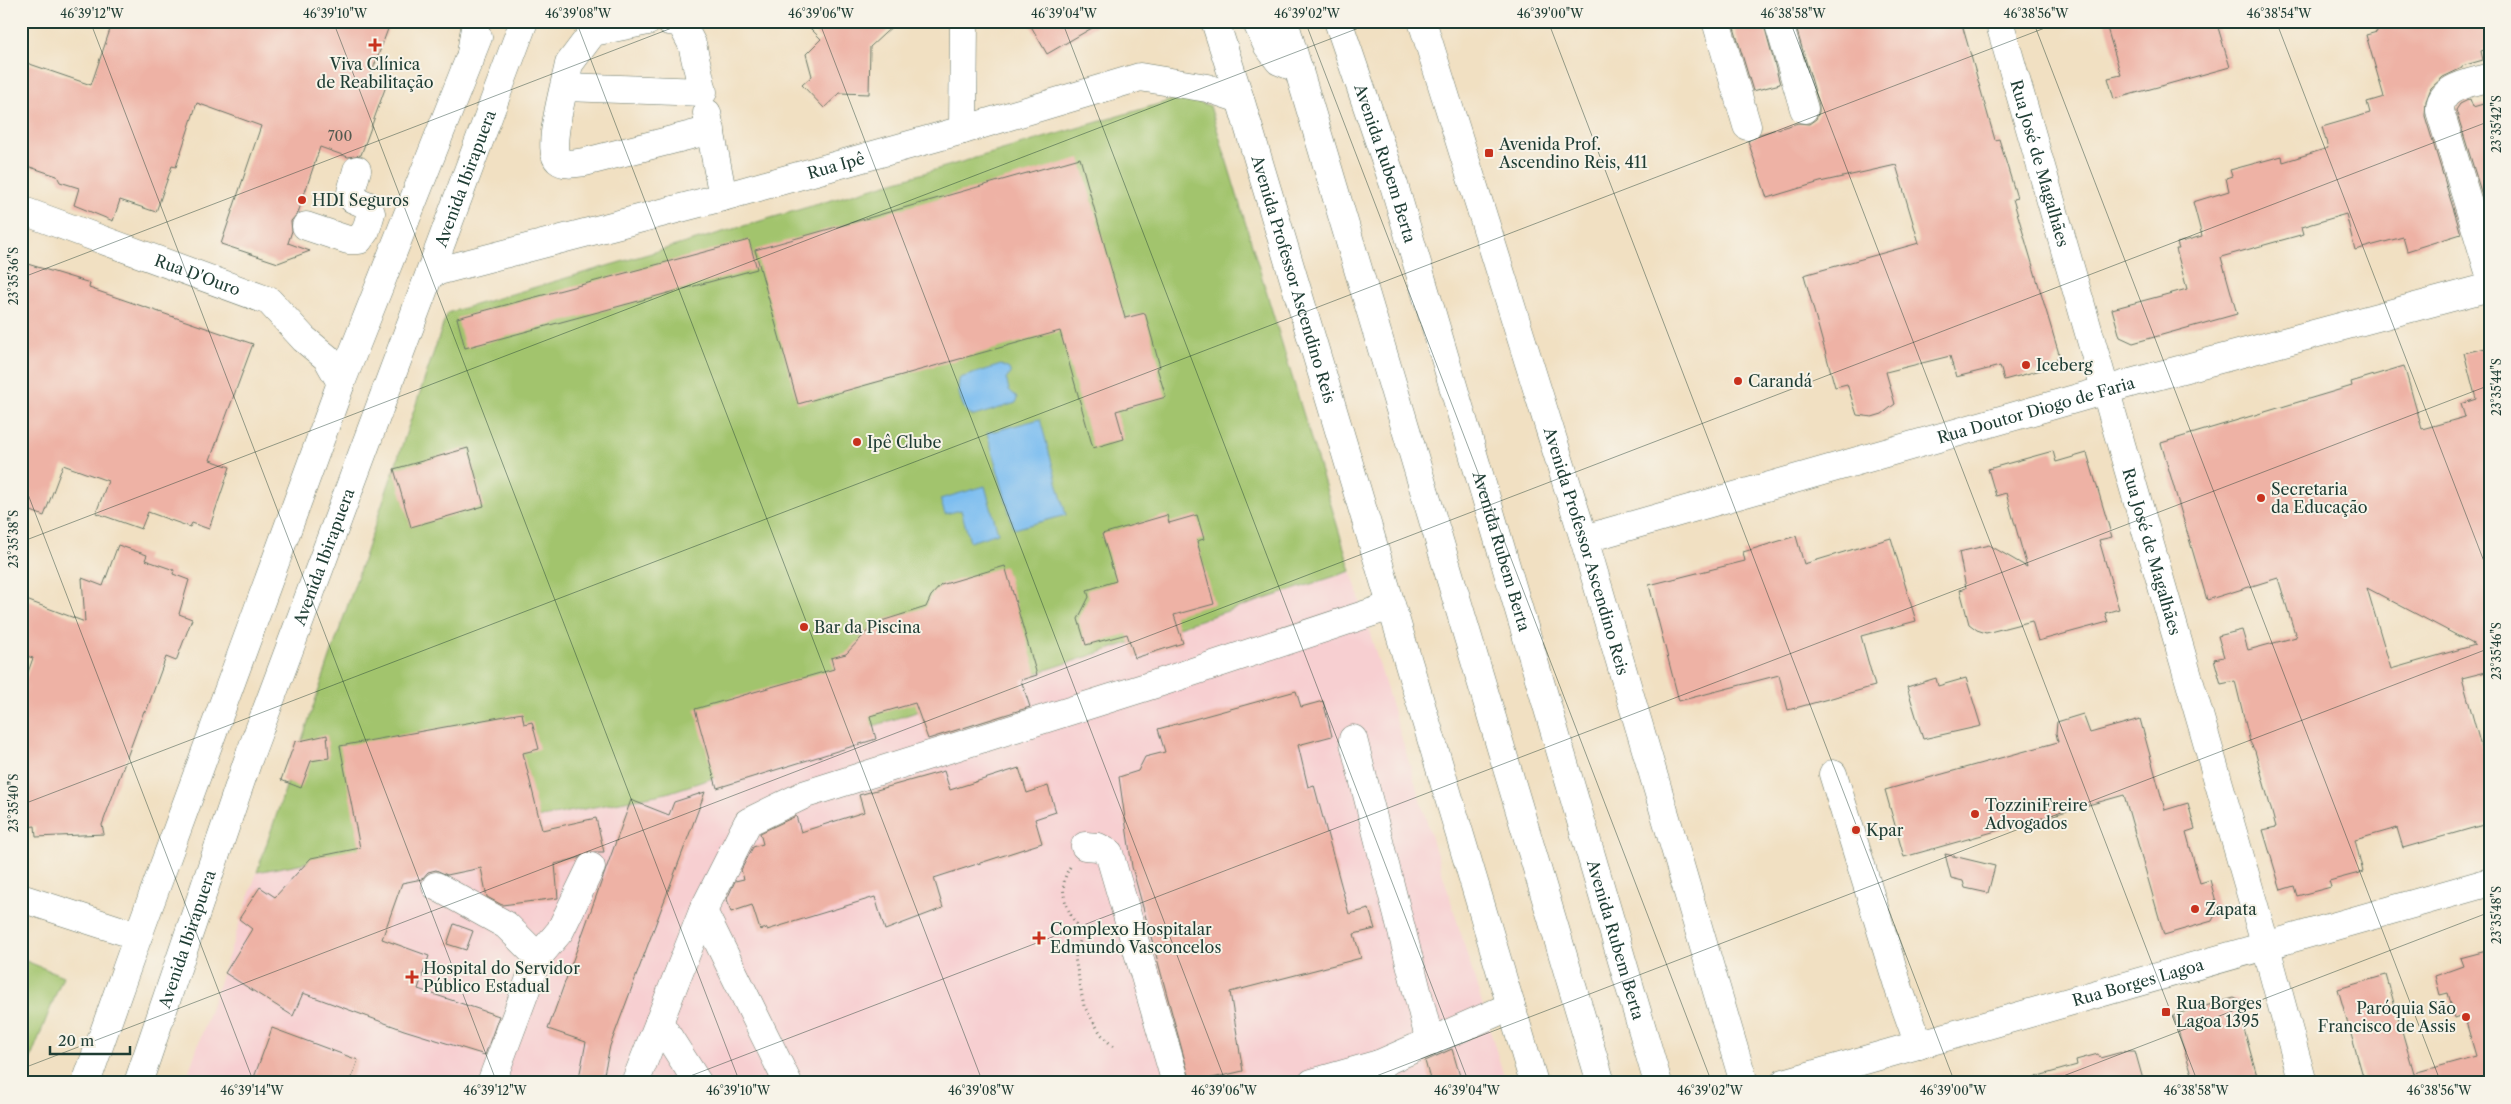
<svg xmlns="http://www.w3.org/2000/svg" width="2511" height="1104" font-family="'Libre Caslon Text',serif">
<rect width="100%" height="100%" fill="#f7f3e8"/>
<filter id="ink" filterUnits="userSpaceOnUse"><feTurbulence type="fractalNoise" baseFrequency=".02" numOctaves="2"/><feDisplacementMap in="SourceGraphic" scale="10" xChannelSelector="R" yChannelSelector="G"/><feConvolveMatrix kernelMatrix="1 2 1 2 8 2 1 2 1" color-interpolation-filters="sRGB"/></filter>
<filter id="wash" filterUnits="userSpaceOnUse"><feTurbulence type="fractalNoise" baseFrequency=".0096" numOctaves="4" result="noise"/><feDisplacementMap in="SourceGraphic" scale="20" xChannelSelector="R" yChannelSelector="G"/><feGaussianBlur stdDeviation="1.12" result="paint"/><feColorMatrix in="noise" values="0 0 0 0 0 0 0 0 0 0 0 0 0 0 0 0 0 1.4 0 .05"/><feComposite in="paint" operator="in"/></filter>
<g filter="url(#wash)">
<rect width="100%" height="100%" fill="#f1e0c2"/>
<path fill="#f7cfd1" d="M 1351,571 L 1506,1083 L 185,1083 L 257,872 L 667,793 Z"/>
<g fill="#a2c46d" stroke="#608050">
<path d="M 1183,97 L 1210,106 L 1351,571 L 667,793 L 257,872 L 447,313 Z"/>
<path d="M 21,959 L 63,976 L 21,1083 Z"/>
</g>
<g fill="#7bbdf0" stroke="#4d7d92">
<path d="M 1001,365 L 1009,369 L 1011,374 L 1006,378 L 1009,390 L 1017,397 L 1016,403 L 974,416 C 963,415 955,387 960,378 Z"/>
<path d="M 1040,419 L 1066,515 L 1014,529 L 987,433 Z"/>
<path d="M 985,486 L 998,533 L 970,542 L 961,510 L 945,514 L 940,499 Z"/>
</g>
<g id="blocks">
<g fill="#eeb2a5" fill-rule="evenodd">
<path d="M 113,21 L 391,21 L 369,80 L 386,86 L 361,155 L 348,157 L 320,147 L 298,213 L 291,221 L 292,231 L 288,243 L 310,251 L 278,263 L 221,244 L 261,126 L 197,103 L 176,167 L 172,166 L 156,212 L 120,200 L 113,221 L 74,205 L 79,188 L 60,182 L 57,176 L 21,164 L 21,61 L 91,85 Z"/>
<path d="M 803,21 L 898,21 L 870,47 L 869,94 L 840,93 L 824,108 L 802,85 L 812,76 L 806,54 L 821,39 Z"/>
<path d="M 1028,21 L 1104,21 L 1047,54 Z"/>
<path d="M 1732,21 L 1763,21 L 1780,84 L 1753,91 Z"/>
<path d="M 1794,21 L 1961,21 L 1995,140 L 1999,139 L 2017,198 L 2013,199 L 2059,354 L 2052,367 L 2004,380 L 2000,366 L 1956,377 L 1950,356 L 1886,372 L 1895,404 L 1882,414 L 1872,417 L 1857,415 L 1847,384 L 1835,387 L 1804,275 L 1919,243 L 1896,165 L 1820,182 L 1767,198 L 1748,141 L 1760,134 L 1798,123 L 1809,124 L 1816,119 L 1819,112 L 1819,105 Z"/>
<path d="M 2105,21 L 2216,21 L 2230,67 L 2114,99 L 2108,78 L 2121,75 Z"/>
<path d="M 2398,21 L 2490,21 L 2490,48 L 2481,51 L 2483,60 L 2462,66 L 2462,68 L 2443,77 L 2431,88 L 2426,101 L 2425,116 L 2461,234 L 2407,251 L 2403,237 L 2355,250 L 2346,214 L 2302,227 L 2304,234 L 2221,257 L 2237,314 L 2133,343 L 2120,337 L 2112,309 L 2187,289 L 2176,249 L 2179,249 L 2177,243 L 2202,236 L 2193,202 L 2229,191 L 2226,178 L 2232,176 L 2230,170 L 2282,156 L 2283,162 L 2328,148 L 2322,127 L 2370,113 L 2367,102 L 2384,97 L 2366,35 L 2377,32 L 2376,27 Z"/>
<path d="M 2470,99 L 2473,107 L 2490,102 L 2490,221 L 2456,110 L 2460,104 Z"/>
<path d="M 1080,158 L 1125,318 L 1145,313 L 1160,367 L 1157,368 L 1166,397 L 1116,411 L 1124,439 L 1093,448 L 1060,331 L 798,404 L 755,250 Z"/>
<path d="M 749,240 L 757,269 L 465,348 L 457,318 Z"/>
<path d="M 21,262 L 90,283 L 89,288 L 253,344 L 210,460 L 230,467 L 209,529 L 192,523 L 190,527 L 148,512 L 141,529 L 96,513 L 108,481 L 63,465 L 44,516 L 21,507 Z"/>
<path d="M 2490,347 L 2490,671 L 2462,678 L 2490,779 L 2485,781 L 2490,798 L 2490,823 L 2403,848 L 2397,828 L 2355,840 L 2363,872 L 2329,881 L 2331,887 L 2297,896 L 2294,886 L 2281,890 L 2263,830 L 2276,827 L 2255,751 L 2250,742 L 2235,681 L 2221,684 L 2214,659 L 2224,657 L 2218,636 L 2242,630 L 2248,650 L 2296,637 L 2278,578 L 2207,600 L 2161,443 L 2352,386 L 2351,382 L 2404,366 L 2422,429 L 2465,417 L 2461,404 L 2476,399 L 2464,353 ZM 2367,588 L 2475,645 L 2391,669 Z"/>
<path d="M 468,448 L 484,506 L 411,527 L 394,469 Z"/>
<path d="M 2053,451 L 2056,462 L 2087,453 L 2112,537 L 2099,540 L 2119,609 L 2105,613 L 2108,622 L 2038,641 L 2032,621 L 1986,633 L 1977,630 L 1969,624 L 1960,590 L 1966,588 L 1959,552 L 1989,545 L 2027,567 L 2006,493 L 1996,496 L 1988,469 Z"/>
<path d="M 1167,515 L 1169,523 L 1197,515 L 1204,539 L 1197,541 L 1214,604 L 1174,615 L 1183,643 L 1135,658 L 1127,634 L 1086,645 L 1078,619 L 1089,597 L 1087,590 L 1116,581 L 1102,534 Z"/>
<path d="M 1796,536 L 1804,564 L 1891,538 L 1916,621 L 1861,636 L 1875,686 L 1788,710 L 1779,675 L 1679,701 L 1649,585 L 1745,561 L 1743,552 Z"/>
<path d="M 118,545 L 147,555 L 145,560 L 174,570 L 173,574 L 189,580 L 179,614 L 192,619 L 176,661 L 166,657 L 146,712 L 144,711 L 102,825 L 104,834 L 36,837 L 35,826 L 21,828 L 21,692 L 33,658 L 21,654 L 21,598 L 85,622 L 82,578 L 103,586 Z"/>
<path d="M 1005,566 L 1037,675 L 1021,680 L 1030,707 L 928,739 L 915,703 L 870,716 L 876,739 L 717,788 L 695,709 L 834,669 L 831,658 L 846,654 L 875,623 L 926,607 L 931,596 L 941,585 Z"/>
<path d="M 1936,678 L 1938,686 L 1966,678 L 1981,726 L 1923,739 L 1907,687 Z"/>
<path d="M 1296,691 L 1301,707 L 1323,701 L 1332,736 L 1298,745 L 1308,787 L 1314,785 L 1349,914 L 1369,909 L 1375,929 L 1354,934 L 1361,958 L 1230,992 L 1243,1071 L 1191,1083 L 1132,867 L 1119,777 L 1138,771 L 1145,757 L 1165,752 L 1158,729 Z"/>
<path d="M 522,713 L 524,724 L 532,722 L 539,749 L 523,753 L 542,830 L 596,818 L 604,852 L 589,852 L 578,858 L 555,864 L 558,898 L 502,905 L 487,897 L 481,868 L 447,875 L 436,870 L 428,872 L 422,879 L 402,883 L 382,939 L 429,956 L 418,989 L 499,1016 L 485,1055 L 404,1030 L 303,993 L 293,1016 L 225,973 L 252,929 L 239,919 L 260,887 L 275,897 L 311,858 L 360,848 L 340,746 Z"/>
<path d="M 2083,714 L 2090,733 L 2140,719 L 2165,810 L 2188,803 L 2195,829 L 2186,832 L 2200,883 L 2210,880 L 2218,909 L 2212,921 L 2164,935 L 2124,795 L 1904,857 L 1885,790 L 2058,742 L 2056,733 L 2057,722 Z"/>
<path d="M 327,735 L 329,758 L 311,761 L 301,788 L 281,780 L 295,742 Z"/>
<path d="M 1019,768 L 1027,793 L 1048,786 L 1056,812 L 1035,819 L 1042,843 L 934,878 L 943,908 L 885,930 L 875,897 L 767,930 L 767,928 L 760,930 L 752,905 L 731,912 L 727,899 L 735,881 L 744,879 L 741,870 L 753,847 L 763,844 L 760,833 L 796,816 L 801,832 L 864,812 L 859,795 L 944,771 L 950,790 Z"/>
<path d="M 705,792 L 610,1046 L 602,1083 L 578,1083 L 586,1042 L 548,1029 L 631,800 L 669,815 L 674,802 Z"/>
<path d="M 1945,854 L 1995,866 L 1988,893 L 1965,888 L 1963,881 L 1951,878 Z"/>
<path d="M 454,924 L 473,931 L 466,950 L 447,944 Z"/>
<path d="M 2490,950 L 2490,1083 L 2365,1083 L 2338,989 L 2386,975 L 2414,1073 L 2476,1056 L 2464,1015 L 2455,1018 L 2448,993 L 2440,995 L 2435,976 L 2463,966 L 2460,958 Z"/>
<path d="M 2234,998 L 2242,1002 L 2248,1021 L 2242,1022 L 2259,1083 L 2195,1083 L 2173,1015 Z"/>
<path d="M 272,1028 L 358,1060 L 350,1083 L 252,1083 Z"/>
<path d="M 1452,1049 L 1462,1083 L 1431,1083 L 1425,1061 Z"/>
<path d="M 2126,1051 L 2135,1051 L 2144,1083 L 2036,1083 L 2035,1077 L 2077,1065 L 2076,1060 L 2098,1054 L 2100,1058 Z"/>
</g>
</g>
</g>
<g filter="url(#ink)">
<use href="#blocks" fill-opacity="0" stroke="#687666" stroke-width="1"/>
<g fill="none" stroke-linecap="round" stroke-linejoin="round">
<g stroke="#687666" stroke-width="29">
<g id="minor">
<path d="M 648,21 L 593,32 L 569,64 C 566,81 546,149 558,160 C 565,166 576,163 585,162 L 711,130"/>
<path d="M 1716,21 L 1747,126"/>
<path d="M 1778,21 L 1804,109"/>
<path id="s1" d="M 1999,21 L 2266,947 L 2303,1083"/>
<path d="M 2490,77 C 2471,83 2439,86 2440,111 L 2490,275"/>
<path d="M 565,87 L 703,92 L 692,44 L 681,23 L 669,21"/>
<path d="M 707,113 L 723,197"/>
<path d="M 963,130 L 964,21"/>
<path id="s2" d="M 21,210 L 269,301 L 304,339 L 327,358 L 341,383"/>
<path d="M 306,226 L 348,240 L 359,240 L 366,230 L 371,213 L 367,205 L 353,199 L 351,192 L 357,170"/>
<path id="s3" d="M 431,273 L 723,197 L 963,130 L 1140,77 L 1207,88 L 1240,99"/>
<path id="s4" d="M 1584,539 L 2134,382 L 2490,287"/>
<path d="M 1353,739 L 1430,1042"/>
<path d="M 1833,774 L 1900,992 L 1919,1045"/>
<path d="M 1085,846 L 1098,847 L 1109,853 L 1176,1083"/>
<path d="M 436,886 L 506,925 L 538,957 L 491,1083"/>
<path d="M 21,898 L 138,936"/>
<path d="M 538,957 L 560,931 L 591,867"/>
<path d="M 659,1022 L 698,1083"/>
<path d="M 1379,1064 L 1511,1006"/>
<path d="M 635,1083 L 703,911"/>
<path d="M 788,1083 L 703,911 L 748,822 L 806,794 L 1165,681 L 1391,606"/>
<path d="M 1312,1083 L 1379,1064 L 1378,1081"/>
<path id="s5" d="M 1784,1083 L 2490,882"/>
</g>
</g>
<g stroke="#687666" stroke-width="29">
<g id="major">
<path d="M 86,1083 L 138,936 L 341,383 L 478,37"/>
<path id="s6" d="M 138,1083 L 249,757 L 524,21"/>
</g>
</g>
<g stroke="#687666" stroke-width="29">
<g id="highway">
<path id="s7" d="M 1215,21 L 1240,99 L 1534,1083"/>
<path d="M 1256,21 L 1267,45 L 1279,61 L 1299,69"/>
<path d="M 1284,21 L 1601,1083"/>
<path id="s8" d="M 1338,21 L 1394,185 L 1658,1083"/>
<path id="s9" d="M 1422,21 L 1584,539 L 1744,1083"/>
<path d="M 470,60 L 476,21"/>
</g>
</g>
<path stroke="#687666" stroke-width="3" stroke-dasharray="1 4" stroke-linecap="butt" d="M 1070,867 C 1055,891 1069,913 1082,934 L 1075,958 L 1084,1006 L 1101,1034 L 1115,1049"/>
<use href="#minor" stroke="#fff" stroke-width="28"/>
<use href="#major" stroke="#fff" stroke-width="28"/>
<use href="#highway" stroke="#fff" stroke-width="28"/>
</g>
</g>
<path fill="none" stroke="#1f3d34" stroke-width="1" stroke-opacity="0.45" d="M 90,21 L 497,1083M 333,21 L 740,1083M 576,21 L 983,1083M 819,21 L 1226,1083M 1062,21 L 1469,1083M 1305,21 L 1712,1083M 1548,21 L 1955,1083M 1790,21 L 2198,1083M 2033,21 L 2441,1083M 2276,21 L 2490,577M 21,278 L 690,21M 21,476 L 254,1083M 21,542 L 1377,21M 21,805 L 2063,21M 21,1069 L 2490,121M 672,1083 L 2490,385M 1358,1083 L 2490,648M 2045,1083 L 2490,912"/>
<g fill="#c8321e" stroke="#f7f3e8" stroke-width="2">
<path d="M372.5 37.5h5v5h5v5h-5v5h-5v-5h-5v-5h5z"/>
<rect x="1484" y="148" width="10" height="10" rx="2.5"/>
<circle cx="302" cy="200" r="5"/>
<circle cx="2026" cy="365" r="5"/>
<circle cx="1738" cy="381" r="5"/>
<circle cx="857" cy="442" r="5"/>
<circle cx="2261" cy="498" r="5"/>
<circle cx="804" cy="627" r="5"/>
<circle cx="1975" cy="814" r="5"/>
<circle cx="1856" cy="830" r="5"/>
<circle cx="2195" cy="909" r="5"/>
<path d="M1036.5 930.5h5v5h5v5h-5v5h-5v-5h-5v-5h5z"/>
<path d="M409.5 969.5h5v5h5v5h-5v5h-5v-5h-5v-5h5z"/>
<rect x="2161" y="1007" width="10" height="10" rx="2.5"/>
<circle cx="2466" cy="1017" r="5"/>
</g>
<g text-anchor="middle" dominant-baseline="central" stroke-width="4" stroke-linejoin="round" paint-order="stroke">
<g font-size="14" fill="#535a50">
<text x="340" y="136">700</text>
</g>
<g font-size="16" fill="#1f3d34" stroke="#f7f3e8" text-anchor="start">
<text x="375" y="64" text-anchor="middle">Viva Clínica<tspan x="375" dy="18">de Reabilitação</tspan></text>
<text x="1499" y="144">Avenida Prof.<tspan x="1499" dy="18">Ascendino Reis, 411</tspan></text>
<text x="312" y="200">HDI Seguros</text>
<text x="2036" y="365">Iceberg</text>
<text x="1748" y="381">Carandá</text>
<text x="867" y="442">Ipê Clube</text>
<text x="2271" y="489">Secretaria<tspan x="2271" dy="18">da Educação</tspan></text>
<text x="814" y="627">Bar da Piscina</text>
<text x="1985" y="805">TozziniFreire<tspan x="1985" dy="18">Advogados</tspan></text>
<text x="1866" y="830">Kpar</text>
<text x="2205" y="909">Zapata</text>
<text x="1050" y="929">Complexo Hospitalar<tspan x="1050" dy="18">Edmundo Vasconcelos</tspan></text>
<text x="423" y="968">Hospital do Servidor<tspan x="423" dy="18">Público Estadual</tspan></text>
<text x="2176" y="1003">Rua Borges<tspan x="2176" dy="18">Lagoa 1395</tspan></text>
<text x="2456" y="1008" text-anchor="end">Paróquia São<tspan x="2456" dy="18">Francisco de Assis</tspan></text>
</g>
<g font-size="16" fill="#1f3d34" stroke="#f7f3e8">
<text stroke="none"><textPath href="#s8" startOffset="150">Avenida Rubem Berta</textPath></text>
<text stroke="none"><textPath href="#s1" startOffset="148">Rua José de Magalhães</textPath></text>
<text stroke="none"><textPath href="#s3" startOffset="419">Rua Ipê</textPath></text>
<text stroke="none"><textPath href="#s6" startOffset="962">Avenida Ibirapuera</textPath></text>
<text stroke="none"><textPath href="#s2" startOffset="188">Rua D'Ouro</textPath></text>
<text stroke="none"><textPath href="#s7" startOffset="270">Avenida Professor Ascendino Reis</textPath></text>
<text stroke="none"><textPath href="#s4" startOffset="470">Rua Doutor Diogo de Faria</textPath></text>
<text stroke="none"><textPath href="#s8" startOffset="555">Avenida Rubem Berta</textPath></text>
<text stroke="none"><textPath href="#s9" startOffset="555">Avenida Professor Ascendino Reis</textPath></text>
<text stroke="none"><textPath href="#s1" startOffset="552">Rua José de Magalhães</textPath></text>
<text stroke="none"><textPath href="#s6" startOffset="558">Avenida Ibirapuera</textPath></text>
<text stroke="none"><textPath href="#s6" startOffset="152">Avenida Ibirapuera</textPath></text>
<text stroke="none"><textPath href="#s8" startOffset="960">Avenida Rubem Berta</textPath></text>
<text stroke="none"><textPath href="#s5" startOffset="368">Rua Borges Lagoa</textPath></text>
</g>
</g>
<rect width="2511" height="1104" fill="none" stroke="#f7f3e8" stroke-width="55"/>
<path d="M50 1046v8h80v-8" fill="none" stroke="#1f3d34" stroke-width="2.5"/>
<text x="58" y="1046" font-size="15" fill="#1f3d34" stroke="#f7f3e8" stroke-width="4" paint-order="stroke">20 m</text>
<rect x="28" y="28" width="2456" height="1048" fill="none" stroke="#1f3d34" stroke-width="2"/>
<g font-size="12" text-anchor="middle" fill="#1f3d34">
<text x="92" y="18">46°39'12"W</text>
<text x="335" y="18">46°39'10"W</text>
<text x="578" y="18">46°39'08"W</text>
<text x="821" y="18">46°39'06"W</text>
<text x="1064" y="18">46°39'04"W</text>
<text x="1307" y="18">46°39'02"W</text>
<text x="1550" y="18">46°39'00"W</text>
<text x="1793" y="18">46°38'58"W</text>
<text x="2036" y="18">46°38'56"W</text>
<text x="2279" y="18">46°38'54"W</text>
<text transform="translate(2497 124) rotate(-90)" y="4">23°35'42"S</text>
<text transform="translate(14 276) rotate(-90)" y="4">23°35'36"S</text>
<text transform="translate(2497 387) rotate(-90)" y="4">23°35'44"S</text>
<text transform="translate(14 539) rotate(-90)" y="4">23°35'38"S</text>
<text transform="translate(2497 651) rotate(-90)" y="4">23°35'46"S</text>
<text transform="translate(14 803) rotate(-90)" y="4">23°35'40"S</text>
<text transform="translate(2497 915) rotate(-90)" y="4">23°35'48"S</text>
<text x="252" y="1095">46°39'14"W</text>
<text x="495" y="1095">46°39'12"W</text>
<text x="738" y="1095">46°39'10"W</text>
<text x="981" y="1095">46°39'08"W</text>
<text x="1224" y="1095">46°39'06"W</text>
<text x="1467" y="1095">46°39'04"W</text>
<text x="1710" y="1095">46°39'02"W</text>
<text x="1953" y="1095">46°39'00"W</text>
<text x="2196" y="1095">46°38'58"W</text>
<text x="2439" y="1095">46°38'56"W</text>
</g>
</svg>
